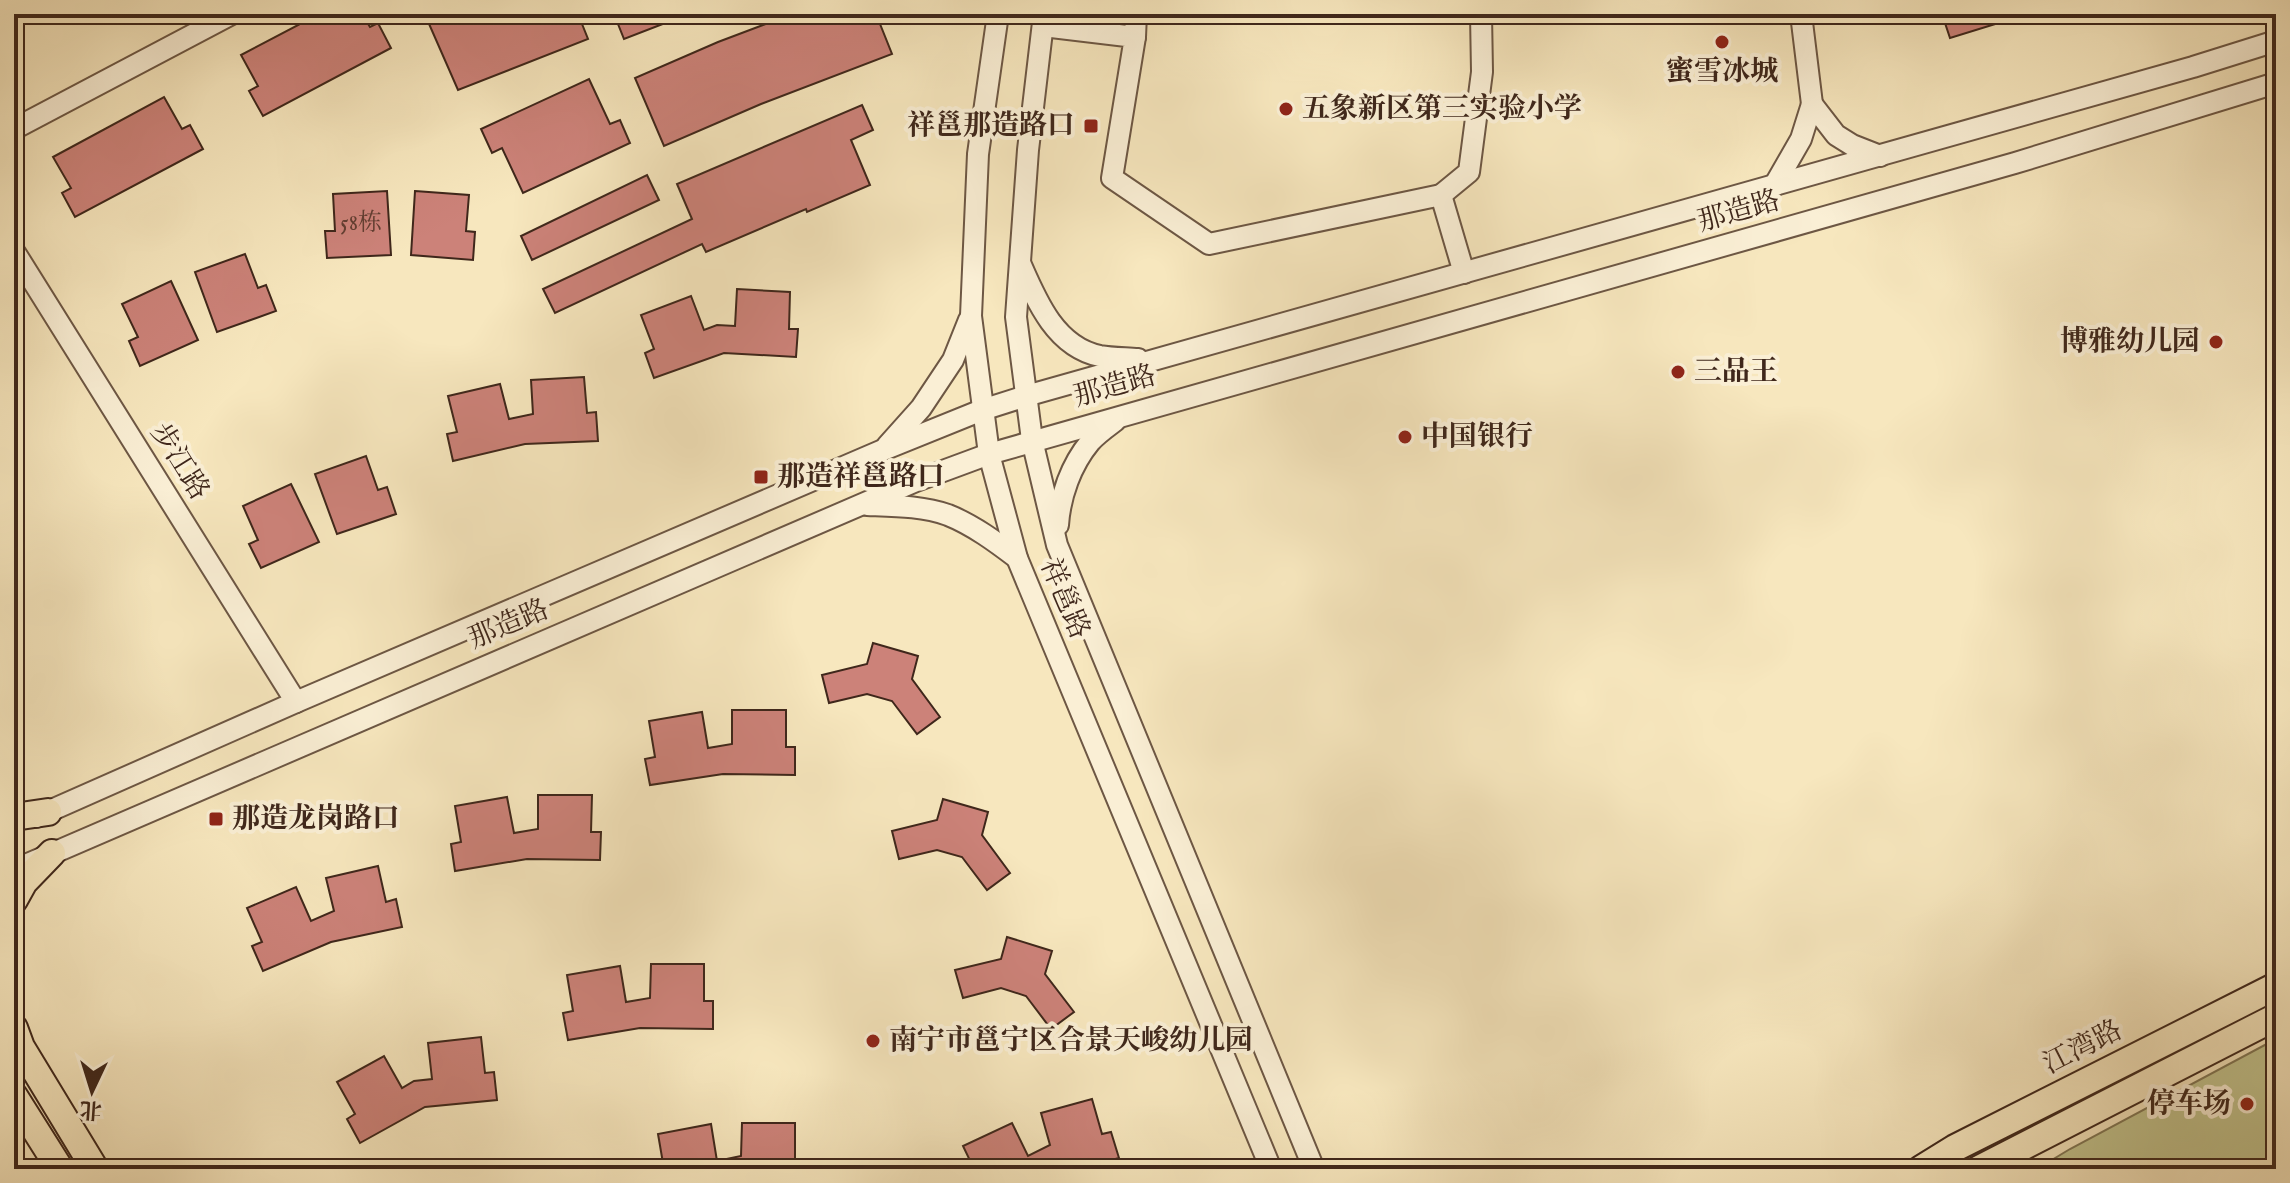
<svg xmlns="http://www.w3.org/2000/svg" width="2290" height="1183" font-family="'IM FELL English','Noto Serif SC',serif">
<rect width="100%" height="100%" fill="#f7e7be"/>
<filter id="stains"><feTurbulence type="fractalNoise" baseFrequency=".0025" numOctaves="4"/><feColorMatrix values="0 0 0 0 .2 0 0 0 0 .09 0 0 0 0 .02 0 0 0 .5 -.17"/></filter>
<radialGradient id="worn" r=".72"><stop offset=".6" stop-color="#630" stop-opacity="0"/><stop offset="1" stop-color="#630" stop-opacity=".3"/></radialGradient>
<path fill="#c2c48e" stroke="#807654" stroke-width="2" d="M 2276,1039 L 2276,1169 L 2037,1169 L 2070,1149 Z"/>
<g fill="#cc8279" stroke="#3f271b" stroke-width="2">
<path d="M 319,14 L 362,14 L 370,27 L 378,23 L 391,48 L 263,116 L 249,91 L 258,86 L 241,55 Z"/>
<path d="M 434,14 L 561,14 L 562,20 L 578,14 L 588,39 L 458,90 L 426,17 Z"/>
<path d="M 614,14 L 686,14 L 686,15 L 624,39 Z"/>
<path d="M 792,14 L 876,14 L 892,54 L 761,104 L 664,146 L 635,78 L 718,42 Z"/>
<path d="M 1942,14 L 2018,14 L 2018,17 L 1950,38 Z"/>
<path d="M 589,79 L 610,124 L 620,120 L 630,143 L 523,193 L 502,148 L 492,153 L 481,129 Z"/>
<path d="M 164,97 L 182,129 L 190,125 L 203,149 L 75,217 L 62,193 L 71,188 L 53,157 Z"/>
<path d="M 862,105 L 873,130 L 851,140 L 870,185 L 807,212 L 806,209 L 706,252 L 702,244 L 555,313 L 543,289 L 692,219 L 677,184 Z"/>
<path d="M 647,175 L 659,200 L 532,260 L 521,236 Z"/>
<path d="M 387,191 L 391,255 L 327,258 L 325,231 L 335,231 L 333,194 Z"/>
<path d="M 415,191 L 469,195 L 466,231 L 475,232 L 473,260 L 411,255 Z"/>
<path d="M 245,254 L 258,288 L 266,285 L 276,311 L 217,332 L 195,272 Z"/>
<path d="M 171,281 L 198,340 L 140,366 L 129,341 L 138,337 L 122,304 Z"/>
<path d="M 737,289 L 790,292 L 789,329 L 798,329 L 796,357 L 724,353 L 654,378 L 645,353 L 654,349 L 641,315 L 691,296 L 704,330 L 717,325 L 735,326 Z"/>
<path d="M 584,377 L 587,413 L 596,412 L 598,441 L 525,444 L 453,461 L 447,434 L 457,432 L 448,396 L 500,384 L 509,419 L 533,414 L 531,380 Z"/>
<path d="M 366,456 L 378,490 L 387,487 L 396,514 L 337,534 L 315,474 Z"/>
<path d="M 291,484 L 319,542 L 261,568 L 249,544 L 258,540 L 243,506 Z"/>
<path d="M 873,643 L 918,656 L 912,679 L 940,717 L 917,734 L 892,701 L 867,694 L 829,703 L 822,675 L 867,664 Z"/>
<path d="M 732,710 L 786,710 L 786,747 L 795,747 L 795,775 L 723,774 L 650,785 L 645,759 L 655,757 L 649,721 L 702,712 L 708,748 L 732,744 Z"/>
<path d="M 538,795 L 592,795 L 591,832 L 601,832 L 600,860 L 527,859 L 455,871 L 451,844 L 461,842 L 455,806 L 507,797 L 514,833 L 538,829 Z"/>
<path d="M 943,799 L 988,812 L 982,835 L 1010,873 L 987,890 L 962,857 L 937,850 L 899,859 L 892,831 L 937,820 Z"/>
<path d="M 378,866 L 386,902 L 396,899 L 402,927 L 331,942 L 263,971 L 252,946 L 262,942 L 247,908 L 296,887 L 311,921 L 334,911 L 326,878 Z"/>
<path d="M 1007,937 L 1052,951 L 1045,974 L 1074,1012 L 1051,1029 L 1026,996 L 1001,988 L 963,998 L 955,970 L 1001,959 Z"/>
<path d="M 651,964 L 704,964 L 704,1001 L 713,1001 L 713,1029 L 640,1028 L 568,1040 L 563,1013 L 573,1011 L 567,975 L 620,966 L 626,1002 L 650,998 Z"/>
<path d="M 481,1037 L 485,1073 L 494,1072 L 497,1100 L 425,1107 L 360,1143 L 347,1119 L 355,1114 L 337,1082 L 384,1056 L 402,1088 L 414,1081 L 432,1079 L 428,1043 Z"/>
<path d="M 1092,1099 L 1102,1134 L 1111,1132 L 1119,1158 L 1080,1169 L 990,1169 L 987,1163 L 974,1169 L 963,1146 L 1012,1123 L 1028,1156 L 1050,1145 L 1041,1113 Z"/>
<path d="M 742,1123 L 795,1123 L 795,1169 L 664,1169 L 658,1134 L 711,1124 L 717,1161 L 741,1156 Z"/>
</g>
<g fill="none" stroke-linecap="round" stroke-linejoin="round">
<g stroke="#6d5744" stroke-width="24">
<g id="minor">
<path d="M 998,14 L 978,154 L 971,316 L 989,454 L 1017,558 L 1271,1169"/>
<path d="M 1044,14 L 1028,150 L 1016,317 L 1032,440 L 1057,545 L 1314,1169"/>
<path d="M 1801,14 L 1812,104"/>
<path d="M 1043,26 L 1135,37 L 1112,178 L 1209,244 L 1441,195 L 1464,273"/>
<path d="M 1135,37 L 1136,14"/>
<path d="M 14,129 L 232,14"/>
<path d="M 1774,186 L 1801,139 L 1812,104 L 1836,135 L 1852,145 L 1880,156"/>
<path d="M 1441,195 L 1469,172 L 1482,72 L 1481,14"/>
<path d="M 14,251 L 296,702"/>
<path d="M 1021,265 C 1037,302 1056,347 1100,356 C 1112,358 1126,358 1138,359"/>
<path d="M 887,446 L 921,408 L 953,360 L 969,320"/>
<path d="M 867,505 C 894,506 923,506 948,515 C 973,525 996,542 1017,558"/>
<path d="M 1058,525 C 1060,496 1071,465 1090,442 C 1097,434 1107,427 1115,421"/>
<path d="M 36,817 L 296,702 L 883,450 L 982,410 L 1026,396 L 2193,67 L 2276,41"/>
<path d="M 14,870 L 916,481 L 989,454 L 2015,163 L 2276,83"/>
</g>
</g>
<g stroke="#3f271b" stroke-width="30">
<g id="major">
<path d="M 14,817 L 48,812"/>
<path d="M 14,900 L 24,882 L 52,853"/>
<path d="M 14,1028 L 21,1047 L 95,1169"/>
<path d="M 14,1096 L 60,1169"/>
<path d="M 1921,1169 L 1955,1148 L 2276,986"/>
<path d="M 1979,1169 L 2276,1017"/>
</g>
</g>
<use href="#minor" stroke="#faefd5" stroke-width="20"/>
<use href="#major" stroke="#f7e7be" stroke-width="26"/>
</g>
<g fill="#8f2418" stroke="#faefd5" stroke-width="3">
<circle cx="1722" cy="42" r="8"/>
<circle cx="1286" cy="109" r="8"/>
<rect x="1083" y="118" width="16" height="16" rx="4"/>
<circle cx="2216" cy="342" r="8"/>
<circle cx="1678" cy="372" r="8"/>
<circle cx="1405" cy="437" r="8"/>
<rect x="753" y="469" width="16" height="16" rx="4"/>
<rect x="208" y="811" width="16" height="16" rx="4"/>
<circle cx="873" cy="1041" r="8"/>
<circle cx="2247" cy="1104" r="8"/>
</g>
<g text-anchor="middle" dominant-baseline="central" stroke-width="8" stroke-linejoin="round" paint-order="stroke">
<g font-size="24" fill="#623e32">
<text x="361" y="223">58栋</text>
</g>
<g font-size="28" font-weight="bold" fill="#3f271b" stroke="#faefd5" text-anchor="start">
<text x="1722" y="72" text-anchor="middle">蜜雪冰城</text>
<text x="1302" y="109">五象新区第三实验小学</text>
<text x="1075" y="126" text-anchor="end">祥邕那造路口</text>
<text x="2200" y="342" text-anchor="end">博雅幼儿园</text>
<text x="1694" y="372">三品王</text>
<text x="1421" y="437">中国银行</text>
<text x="777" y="477">那造祥邕路口</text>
<text x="232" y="819">那造龙岗路口</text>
<text x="889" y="1041">南宁市邕宁区合景天峻幼儿园</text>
<text x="2231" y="1104" text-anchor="end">停车场</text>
</g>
<g font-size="28" fill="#3f271b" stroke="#faefd5">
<text transform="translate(1739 212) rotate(-16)">那造路</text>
<text transform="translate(1115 387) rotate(-16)">那造路</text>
<text transform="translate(179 462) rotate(58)">步江路</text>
<text transform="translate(1064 599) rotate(67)">祥邕路</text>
<text transform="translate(509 625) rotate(-23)">那造路</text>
<text transform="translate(2083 1048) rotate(-27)">江湾路</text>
</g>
</g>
<rect width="2290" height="1183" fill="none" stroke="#f7e7be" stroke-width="48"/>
<rect x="16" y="16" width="2258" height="1151" fill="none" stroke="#3f271b" stroke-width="4"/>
<rect x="24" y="24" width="2242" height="1135" fill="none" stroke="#3f271b" stroke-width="2"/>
<g transform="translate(92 1091) rotate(184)" stroke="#faefd5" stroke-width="6" paint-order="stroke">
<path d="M0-6L14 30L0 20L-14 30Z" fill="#3f271b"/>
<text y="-12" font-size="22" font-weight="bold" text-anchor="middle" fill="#3f271b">北</text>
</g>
<rect width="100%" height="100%" filter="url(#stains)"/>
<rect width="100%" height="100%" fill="url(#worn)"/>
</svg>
